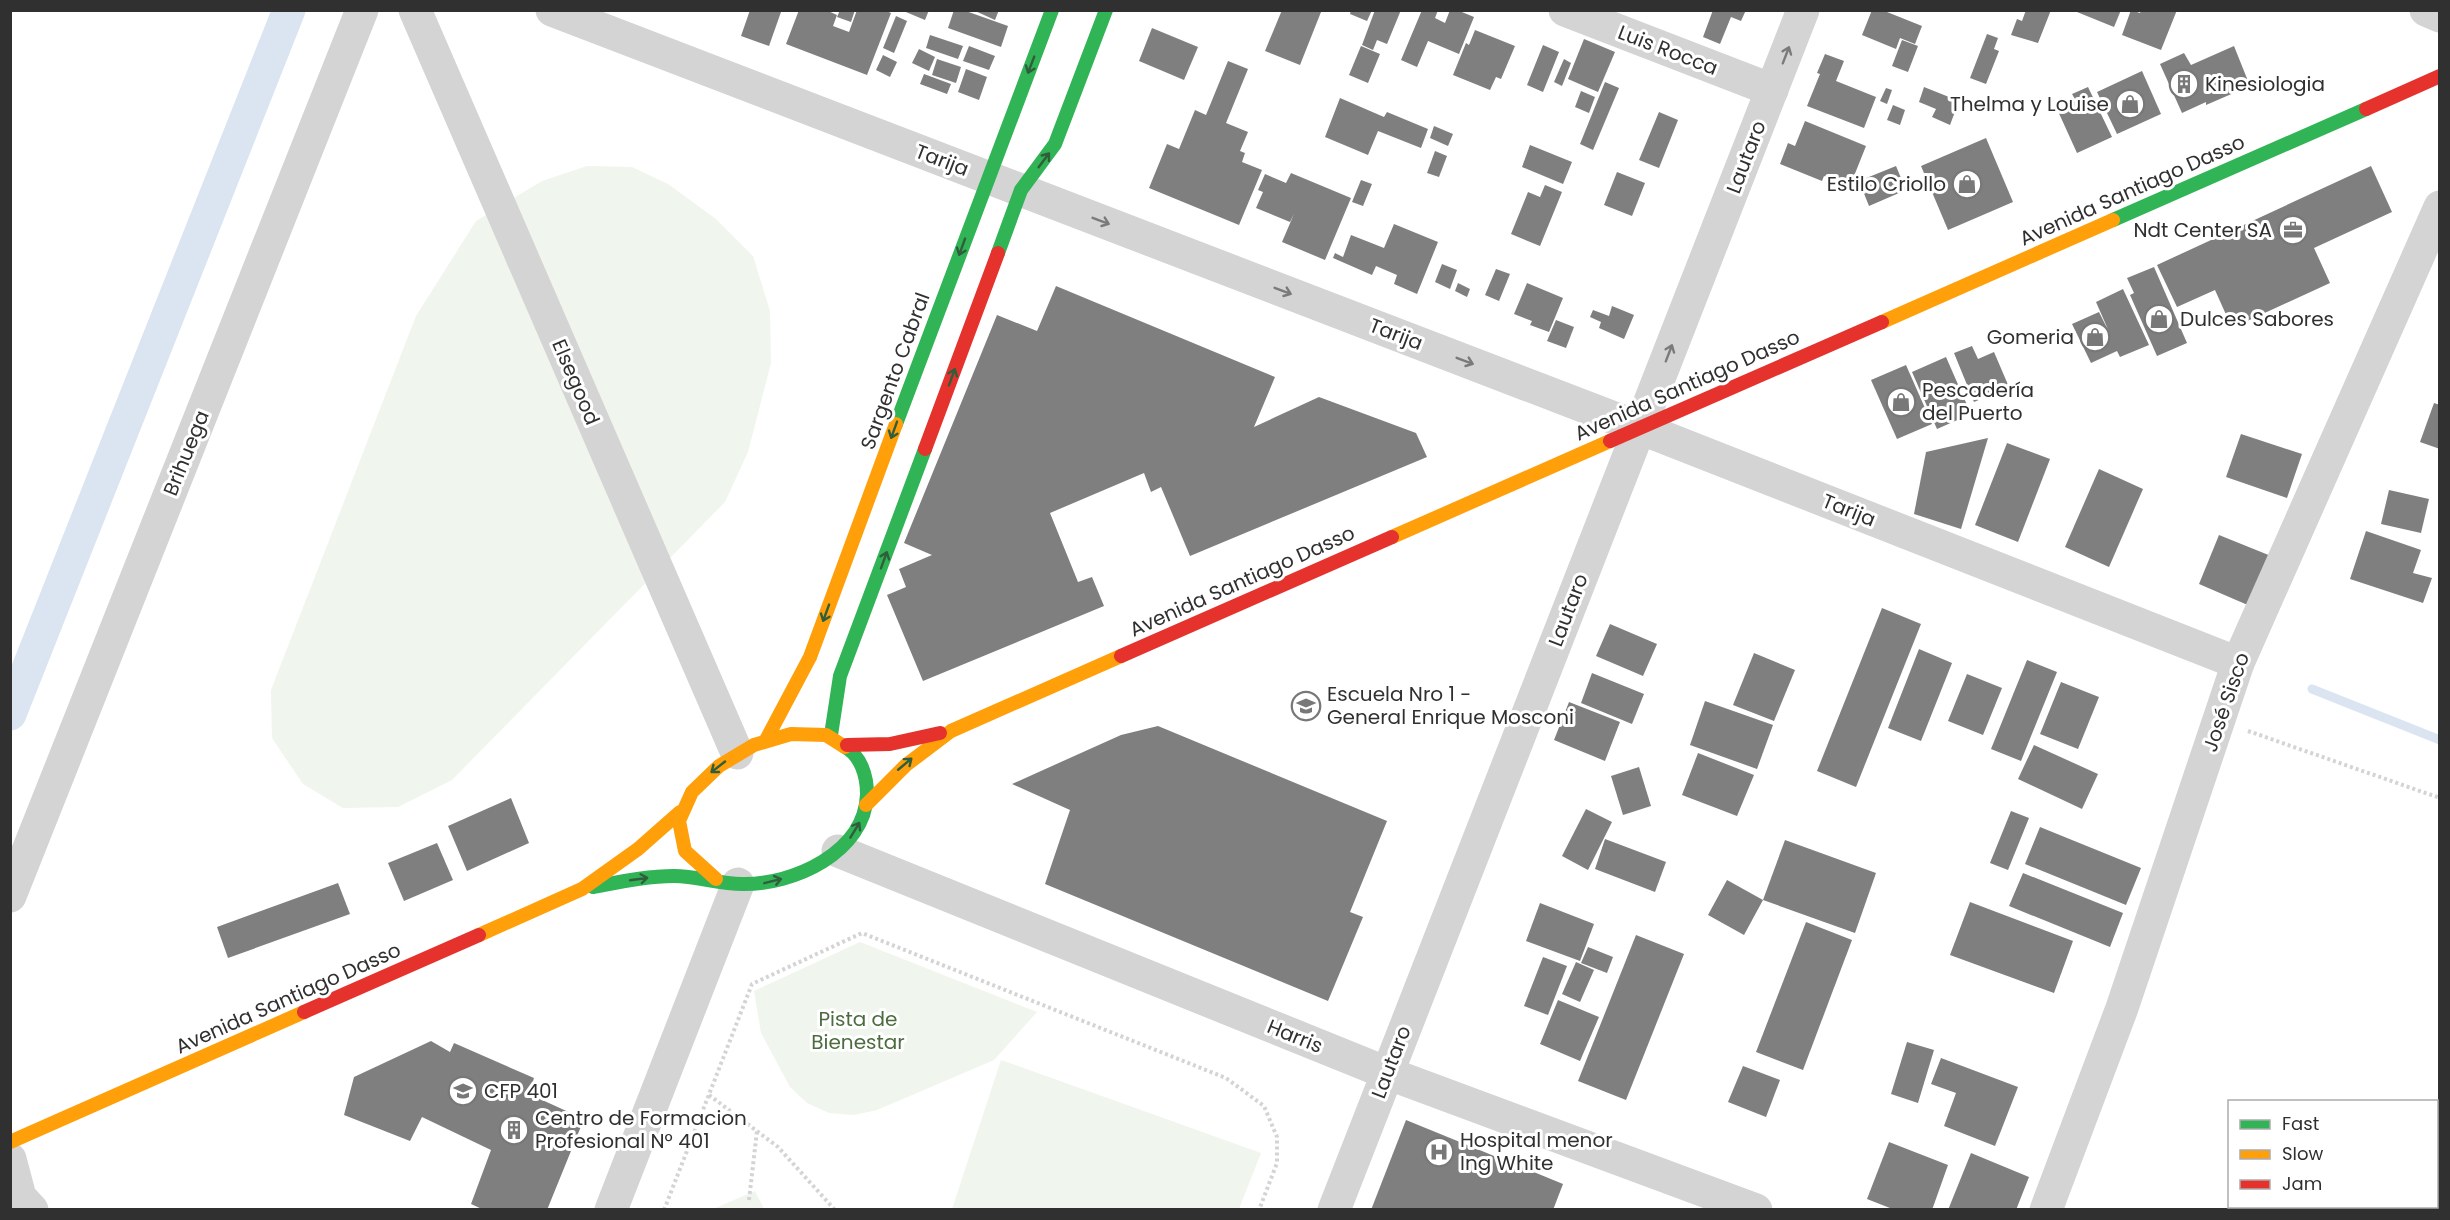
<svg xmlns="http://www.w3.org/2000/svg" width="2450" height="1220" font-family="Poppins,sans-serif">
<rect width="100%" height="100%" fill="#fff"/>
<g fill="#f0f5ed">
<path d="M 587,166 L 632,167 L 668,184 L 716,219 L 753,256 L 770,311 L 771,363 L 748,452 L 725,502 L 452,780 L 398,807 L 343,808 L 303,784 L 272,738 L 271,690 L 416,316 L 476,221 L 542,181 Z"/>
<path d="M 860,942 L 1037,1012 L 994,1060 L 877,1110 L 854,1115 L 829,1113 L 807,1103 L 790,1087 L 761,1033 L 754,991 Z"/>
<path d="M 1001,1060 L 1261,1153 L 1239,1209 L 952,1209 Z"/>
<path d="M 755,1191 L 764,1209 L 713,1209 Z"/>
</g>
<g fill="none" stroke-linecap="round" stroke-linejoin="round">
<path stroke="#dbe5f2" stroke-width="9" d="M 2312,689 L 2440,740"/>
<path stroke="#dbe5f2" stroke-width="33" d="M 10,714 L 289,10"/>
</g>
<g fill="#7f7f7f">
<path d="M 750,10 L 781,12 L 769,46 L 741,36 Z"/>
<path d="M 799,10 L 826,10 L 837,15 L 833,26 L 849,32 L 857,10 L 884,10 L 891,13 L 867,75 L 786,44 Z"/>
<path d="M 840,10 L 855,10 L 851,22 L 837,17 Z"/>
<path d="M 901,10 L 929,10 L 925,20 Z"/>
<path d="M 954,10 L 963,10 L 1008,26 L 1001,47 L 948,28 Z"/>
<path d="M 973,10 L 999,10 L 995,20 Z"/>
<path d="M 1282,10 L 1321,12 L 1300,65 L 1265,51 Z"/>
<path d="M 1351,10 L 1372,10 L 1367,21 L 1350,14 Z"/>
<path d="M 1375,10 L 1401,10 L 1387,44 L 1377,40 L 1373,50 L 1362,45 Z"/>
<path d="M 1422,10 L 1438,10 L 1435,18 L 1445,23 L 1450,10 L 1457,10 L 1474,17 L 1459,54 L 1428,41 L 1417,67 L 1401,60 Z"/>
<path d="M 1713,10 L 1746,10 L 1741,21 L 1731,17 L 1720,44 L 1703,37 Z"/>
<path d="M 1872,10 L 1882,10 L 1922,26 L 1915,44 L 1900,38 L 1896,49 L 1862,35 Z"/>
<path d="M 2026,10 L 2051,10 L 2038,43 L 2011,35 L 2017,19 L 2022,21 Z"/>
<path d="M 2072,10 L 2121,10 L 2114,27 Z"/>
<path d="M 2131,10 L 2140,13 L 2141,10 L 2177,10 L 2161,50 L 2122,35 Z"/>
<path d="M 896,16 L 907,21 L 894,53 L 883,48 Z"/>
<path d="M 1152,28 L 1198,47 L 1184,80 L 1139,61 Z"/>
<path d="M 1475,30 L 1515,46 L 1501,79 L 1496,77 L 1490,90 L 1453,75 L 1466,43 L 1469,45 Z"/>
<path d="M 1987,34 L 1998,38 L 1994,49 L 1999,51 L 1986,84 L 1970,78 Z"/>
<path d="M 930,35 L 963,46 L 958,59 L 926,48 Z"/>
<path d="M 1584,39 L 1615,52 L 1598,92 L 1568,79 Z"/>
<path d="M 1902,40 L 1918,46 L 1908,72 L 1892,66 Z"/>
<path d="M 1543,45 L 1559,52 L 1543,92 L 1527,85 Z"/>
<path d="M 969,46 L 995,56 L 989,70 L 963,61 Z"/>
<path d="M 1361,46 L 1380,54 L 1368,83 L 1349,75 Z"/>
<path d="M 2234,46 L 2250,86 L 2206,105 L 2206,102 L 2182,113 L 2160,64 L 2184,53 L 2191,65 Z"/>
<path d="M 919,49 L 935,57 L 929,71 L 912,63 Z"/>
<path d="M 1825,54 L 1844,61 L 1836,81 L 1876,97 L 1864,128 L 1807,106 L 1820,74 L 1817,73 Z"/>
<path d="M 883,55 L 897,62 L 890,77 L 876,70 Z"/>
<path d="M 937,59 L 961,67 L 956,83 L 932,75 Z"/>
<path d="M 1564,59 L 1571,63 L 1562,86 L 1554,82 Z"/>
<path d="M 1228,61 L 1248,69 L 1226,123 L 1248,132 L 1240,151 L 1245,153 L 1242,162 L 1262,170 L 1239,225 L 1149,188 L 1167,144 L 1179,149 L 1195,110 L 1206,115 Z"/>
<path d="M 966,69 L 987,77 L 979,100 L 958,92 Z"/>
<path d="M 2142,71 L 2161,114 L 2117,134 L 2097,92 Z"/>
<path d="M 924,74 L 951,84 L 947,94 L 920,84 Z"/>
<path d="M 1605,82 L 1619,88 L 1593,150 L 1580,144 Z"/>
<path d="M 1924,87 L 1959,101 L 1950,125 L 1932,117 L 1936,109 L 1919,102 Z"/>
<path d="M 2088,87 L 2112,137 L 2077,153 L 2057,109 L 2076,101 L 2072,94 Z"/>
<path d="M 1886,88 L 1892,90 L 1887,104 L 1880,101 Z"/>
<path d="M 1581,91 L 1595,97 L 1589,113 L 1575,107 Z"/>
<path d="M 1340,98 L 1384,117 L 1387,112 L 1428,129 L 1421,148 L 1378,131 L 1368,155 L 1325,137 Z"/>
<path d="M 1893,105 L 1905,110 L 1900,125 L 1887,120 Z"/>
<path d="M 1659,112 L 1678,120 L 1659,168 L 1639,160 Z"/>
<path d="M 1805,121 L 1866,146 L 1850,186 L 1824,176 L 1822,181 L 1780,164 L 1788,143 L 1795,146 Z"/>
<path d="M 1434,126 L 1453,134 L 1448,146 L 1430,138 Z"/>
<path d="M 1986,138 L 2013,202 L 1948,230 L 1921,166 Z"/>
<path d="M 1530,145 L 1572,162 L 1563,184 L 1522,167 Z"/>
<path d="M 1435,151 L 1447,156 L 1439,177 L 1427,173 Z"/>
<path d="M 1896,166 L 1906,190 L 1869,206 L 1859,181 Z"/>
<path d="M 2371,166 L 2392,212 L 2314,248 L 2330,283 L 2232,328 L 2215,290 L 2177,307 L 2157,265 Z"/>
<path d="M 1617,172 L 1645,183 L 1632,216 L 1604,205 Z"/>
<path d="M 1291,173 L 1351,198 L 1325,260 L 1282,242 L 1294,214 L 1290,222 L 1256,208 L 1263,192 L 1258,190 L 1265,174 L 1286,183 Z"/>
<path d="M 1361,180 L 1372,184 L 1363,206 L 1352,202 Z"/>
<path d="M 1545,185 L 1562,192 L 1540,246 L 1511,234 L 1528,192 L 1540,197 Z"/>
<path d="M 1394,224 L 1438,242 L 1417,294 L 1394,284 L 1397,275 L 1376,266 L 1372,275 L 1333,258 L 1335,253 L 1343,257 L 1351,235 L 1384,248 Z"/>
<path d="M 1442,264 L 1457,270 L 1450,289 L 1435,282 Z"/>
<path d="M 2154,267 L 2187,343 L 2157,356 L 2130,295 L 2134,293 L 2127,278 Z"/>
<path d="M 1496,269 L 1510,274 L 1499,301 L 1485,295 Z"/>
<path d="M 1458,283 L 1470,289 L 1467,297 L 1455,291 Z"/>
<path d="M 1527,283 L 1563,298 L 1549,332 L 1530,325 L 1532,321 L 1514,314 Z"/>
<path d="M 1056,286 L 1275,377 L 1254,427 L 1319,397 L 1416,433 L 1427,457 L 1190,556 L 1161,487 L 1151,492 L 1144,473 L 1050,513 L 1078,582 L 1092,577 L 1104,606 L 923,681 L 887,595 L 906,587 L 899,569 L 932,555 L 904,543 L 997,315 L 1037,331 Z"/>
<path d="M 2123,289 L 2149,345 L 2120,357 L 2117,351 L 2091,363 L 2072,324 L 2099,312 L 2110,334 L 2096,302 Z"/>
<path d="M 1612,306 L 1634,315 L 1624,339 L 1599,328 L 1601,322 L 1590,317 L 1593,310 L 1609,316 Z"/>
<path d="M 1556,320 L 1574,327 L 1566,348 L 1547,341 Z"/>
<path d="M 1972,346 L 1978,359 L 1994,352 L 2009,387 L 1974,402 L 1954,353 Z"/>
<path d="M 1946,357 L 1971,414 L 1937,429 L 1912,372 Z"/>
<path d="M 1906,365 L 1932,424 L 1897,439 L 1871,380 Z"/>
<path d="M 2434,403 L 2440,405 L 2440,449 L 2420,442 Z"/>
<path d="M 2241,434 L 2302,454 L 2287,498 L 2226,477 Z"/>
<path d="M 1988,438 L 1961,529 L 1914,514 L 1926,452 Z"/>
<path d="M 2007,443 L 2050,459 L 2018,542 L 1975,525 Z"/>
<path d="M 2099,469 L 2143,489 L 2109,567 L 2065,547 Z"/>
<path d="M 2389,490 L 2429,499 L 2421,533 L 2381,524 Z"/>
<path d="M 2366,531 L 2421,550 L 2413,573 L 2432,578 L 2423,603 L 2350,579 Z"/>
<path d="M 2219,535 L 2271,556 L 2250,606 L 2199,584 Z"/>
<path d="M 1882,608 L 1921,624 L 1856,787 L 1817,771 Z"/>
<path d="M 1610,624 L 1657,644 L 1643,676 L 1596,656 Z"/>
<path d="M 1919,649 L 1952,663 L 1921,741 L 1888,728 Z"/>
<path d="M 1754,653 L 1795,670 L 1774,721 L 1733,705 Z"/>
<path d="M 2027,660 L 2057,672 L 2021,761 L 1991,749 Z"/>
<path d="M 1592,673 L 1644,694 L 1632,724 L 1581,703 Z"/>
<path d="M 1967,674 L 2002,688 L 1983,735 L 1948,721 Z"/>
<path d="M 2061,682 L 2099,697 L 2078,749 L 2040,734 Z"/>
<path d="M 1705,701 L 1773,725 L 1757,769 L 1690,745 Z"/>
<path d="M 1569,702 L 1620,722 L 1605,761 L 1554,740 Z"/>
<path d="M 1158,726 L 1387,821 L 1350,912 L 1363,917 L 1328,1001 L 1045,884 L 1070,810 L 1012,784 L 1121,735 Z"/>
<path d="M 2034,745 L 2098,774 L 2082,809 L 2018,779 Z"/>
<path d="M 1698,753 L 1754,775 L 1737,816 L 1682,795 Z"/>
<path d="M 1639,767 L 1651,806 L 1623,815 L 1611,776 Z"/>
<path d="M 511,798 L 529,843 L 467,871 L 448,826 Z"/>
<path d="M 1586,809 L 1612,822 L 1588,870 L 1562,856 Z"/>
<path d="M 2011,811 L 2029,818 L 2008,870 L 1990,863 Z"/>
<path d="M 2040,827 L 2141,868 L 2126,905 L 2025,864 Z"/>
<path d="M 1605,839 L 1666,862 L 1655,892 L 1595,869 Z"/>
<path d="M 1785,840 L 1876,873 L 1855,933 L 1763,900 Z"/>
<path d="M 437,843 L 453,880 L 404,901 L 388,863 Z"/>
<path d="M 2023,873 L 2123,913 L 2110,947 L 2009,906 Z"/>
<path d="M 1727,880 L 1763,900 L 1744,935 L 1708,915 Z"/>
<path d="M 338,883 L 350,914 L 228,958 L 217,927 Z"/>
<path d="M 1970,902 L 2073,941 L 2054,993 L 1950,955 Z"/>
<path d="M 1540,903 L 1594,924 L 1580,961 L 1526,941 Z"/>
<path d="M 1806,922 L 1852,940 L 1803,1070 L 1756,1052 Z"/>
<path d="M 1636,935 L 1684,954 L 1626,1100 L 1578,1081 Z"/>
<path d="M 1588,947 L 1613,957 L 1607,973 L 1581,963 Z"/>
<path d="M 1543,957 L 1567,966 L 1548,1015 L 1524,1006 Z"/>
<path d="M 1576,962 L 1594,970 L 1580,1002 L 1562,994 Z"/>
<path d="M 1558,1000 L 1599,1017 L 1580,1061 L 1540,1044 Z"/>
<path d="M 431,1041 L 450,1052 L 454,1043 L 534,1078 L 529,1094 L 584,1119 L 547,1210 L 484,1210 L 471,1204 L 491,1150 L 422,1117 L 410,1141 L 344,1115 L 354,1077 Z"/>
<path d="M 1907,1042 L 1934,1050 L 1918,1103 L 1891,1094 Z"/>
<path d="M 1941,1058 L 2018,1087 L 1995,1146 L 1944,1126 L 1956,1093 L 1931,1084 Z"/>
<path d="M 1743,1066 L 1780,1080 L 1766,1117 L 1728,1102 Z"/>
<path d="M 1406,1120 L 1563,1184 L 1553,1210 L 1371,1210 Z"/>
<path d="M 1889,1142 L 1948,1165 L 1932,1210 L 1895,1210 L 1867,1199 Z"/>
<path d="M 1971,1153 L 2029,1177 L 2016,1210 L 1948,1210 Z"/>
</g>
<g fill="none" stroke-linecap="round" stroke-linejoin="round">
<g stroke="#d4d4d4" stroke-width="4" stroke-dasharray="3 3" stroke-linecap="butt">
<path d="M 2248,731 L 2440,798"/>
<path d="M 709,1095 L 778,1147 L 835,1210"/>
<path d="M 749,1200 L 757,1131"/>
<path d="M 664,1210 L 752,984 L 862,933 L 1226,1078 L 1264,1106 L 1277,1137 L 1277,1163 L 1259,1210"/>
</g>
<g stroke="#d4d4d4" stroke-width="33">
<path d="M 415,10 L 737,753"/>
<path d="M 552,10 L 1640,428 L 2238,663"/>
<path d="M 1565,10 L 1772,90"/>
<path d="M 2426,10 L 2440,16"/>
<path d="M 838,851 L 1387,1073 L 1756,1210"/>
<path d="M 10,896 L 362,10"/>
<path d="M 10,1159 L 20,1197 L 32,1210"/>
<path d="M 611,1210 L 738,884"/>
<path d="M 1334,1210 L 1803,10"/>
<path d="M 2046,1210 L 2122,1008 L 2238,663 L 2440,207"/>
</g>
<g stroke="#30b455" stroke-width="14">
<path d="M 2113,220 L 2366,109"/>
<path d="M 998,253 L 1021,190 L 1055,144 L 1106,10"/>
<path d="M 896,424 L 1052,10"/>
<path d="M 831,735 L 840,676 L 925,449"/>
<path d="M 593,887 C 620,882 647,876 674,876 C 697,876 719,884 742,884 C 793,885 865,853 867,794 C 867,776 861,756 845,747"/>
</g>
<g stroke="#ff9f0a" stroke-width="14">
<path d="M 1882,322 L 2113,220"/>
<path d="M 1392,537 L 1610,441"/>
<path d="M 766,740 L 810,657 L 896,424"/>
<path d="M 866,805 L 906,765 L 951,731 L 1121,656"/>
<path d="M 716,879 L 685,851 L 679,821 L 692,792 L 719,766 L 754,745 L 791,734 L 826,735 L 845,747"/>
<path d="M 479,935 L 582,889 L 638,849 L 680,812"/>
<path d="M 10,1142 L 304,1012"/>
</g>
<g stroke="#e5322d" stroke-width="14">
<path d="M 2366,109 L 2440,76"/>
<path d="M 1610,441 L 1882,322"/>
<path d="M 925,449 L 998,253"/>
<path d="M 1121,656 L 1392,537"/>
<path d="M 847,745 L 890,744 L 940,733"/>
<path d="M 304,1012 L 479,935"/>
</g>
</g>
<defs><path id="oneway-shaft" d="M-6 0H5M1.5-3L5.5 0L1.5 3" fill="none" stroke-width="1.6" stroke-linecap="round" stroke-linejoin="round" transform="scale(1.5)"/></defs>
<g stroke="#7a7a7a">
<use href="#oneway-shaft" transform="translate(1786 55) rotate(-69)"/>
<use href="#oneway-shaft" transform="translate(1101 221) rotate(21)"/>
<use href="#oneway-shaft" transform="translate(1283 291) rotate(21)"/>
<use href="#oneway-shaft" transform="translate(1669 353) rotate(-69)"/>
<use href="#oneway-shaft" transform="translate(1465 361) rotate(21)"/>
</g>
<g stroke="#305e3d">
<use href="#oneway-shaft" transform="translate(1031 65) rotate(111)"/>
<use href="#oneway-shaft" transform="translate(1044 160) rotate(-53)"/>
<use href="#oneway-shaft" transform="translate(962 247) rotate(110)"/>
<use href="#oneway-shaft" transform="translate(952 377) rotate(-70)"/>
<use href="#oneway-shaft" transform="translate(894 430) rotate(110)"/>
<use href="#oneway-shaft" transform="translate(884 560) rotate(-70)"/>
<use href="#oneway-shaft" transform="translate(826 613) rotate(110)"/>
<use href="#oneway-shaft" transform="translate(905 764) rotate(-40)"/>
<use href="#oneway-shaft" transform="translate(718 767) rotate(142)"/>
<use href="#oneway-shaft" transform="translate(855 830) rotate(-59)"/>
<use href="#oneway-shaft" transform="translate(639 879) rotate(-8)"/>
<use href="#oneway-shaft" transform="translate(773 881) rotate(-14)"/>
</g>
<defs>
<g id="building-ring" transform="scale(1.5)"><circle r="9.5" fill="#fff" stroke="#787878" stroke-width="1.5"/><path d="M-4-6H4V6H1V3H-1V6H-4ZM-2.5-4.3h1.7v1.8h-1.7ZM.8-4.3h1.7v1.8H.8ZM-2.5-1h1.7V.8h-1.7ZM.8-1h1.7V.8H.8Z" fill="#787878"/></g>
<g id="shop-ring" transform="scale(1.5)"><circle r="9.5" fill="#fff" stroke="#787878" stroke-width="1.5"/><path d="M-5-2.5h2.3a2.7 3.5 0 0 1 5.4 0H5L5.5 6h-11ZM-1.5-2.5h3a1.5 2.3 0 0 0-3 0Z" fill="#787878"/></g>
<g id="office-ring" transform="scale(1.5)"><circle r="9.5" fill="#fff" stroke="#787878" stroke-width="1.5"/><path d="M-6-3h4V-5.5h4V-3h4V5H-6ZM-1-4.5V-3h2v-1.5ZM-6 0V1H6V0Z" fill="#787878"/></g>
<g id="school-ring" transform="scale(1.5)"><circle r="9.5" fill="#fff" stroke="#787878" stroke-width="1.5"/><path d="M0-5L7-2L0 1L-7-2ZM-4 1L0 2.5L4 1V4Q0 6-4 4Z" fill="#787878"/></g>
<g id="hospital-ring" transform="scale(1.5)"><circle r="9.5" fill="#fff" stroke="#787878" stroke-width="1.5"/><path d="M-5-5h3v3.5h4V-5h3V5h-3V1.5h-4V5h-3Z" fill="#787878"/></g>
</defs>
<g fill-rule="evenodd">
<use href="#building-ring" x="2184" y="84"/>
<use href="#shop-ring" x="2130" y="104"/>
<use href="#shop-ring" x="1967" y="184"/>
<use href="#office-ring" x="2293" y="230"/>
<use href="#shop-ring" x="2159" y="319"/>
<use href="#shop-ring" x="2095" y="337"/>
<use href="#shop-ring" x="1901" y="402"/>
<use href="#school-ring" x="1306" y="706"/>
<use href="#school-ring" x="463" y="1091"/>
<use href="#building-ring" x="514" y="1130"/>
<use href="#hospital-ring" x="1439" y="1152"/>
</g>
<g text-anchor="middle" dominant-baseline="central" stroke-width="6" stroke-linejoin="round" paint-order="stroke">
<g font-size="20" fill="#303030" stroke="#fff">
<text transform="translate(1668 50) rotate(21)">Luis Rocca</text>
<text transform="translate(1746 157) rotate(-69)">Lautaro</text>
<text transform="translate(942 160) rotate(21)">Tarija</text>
<text transform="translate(2132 190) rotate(-24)">Avenida Santiago Dasso</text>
<text transform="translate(1396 334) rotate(21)">Tarija</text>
<text transform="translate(895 371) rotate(-70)">Sargento Cabral</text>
<text transform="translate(576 382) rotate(67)">Elsegood</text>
<text transform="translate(1687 385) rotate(-24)">Avenida Santiago Dasso</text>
<text transform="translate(186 453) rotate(-68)">Brihuega</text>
<text transform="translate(1849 510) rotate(22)">Tarija</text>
<text transform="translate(1242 581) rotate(-24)">Avenida Santiago Dasso</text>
<text transform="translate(1568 610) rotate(-69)">Lautaro</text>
<text transform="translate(2226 702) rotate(-71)">José Sisco</text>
<text transform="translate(288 998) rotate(-24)">Avenida Santiago Dasso</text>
<text transform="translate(1295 1036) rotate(22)">Harris</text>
<text transform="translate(1391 1062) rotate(-69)">Lautaro</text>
</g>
<g font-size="20" fill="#303030" stroke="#fff" text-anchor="start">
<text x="2205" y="84">Kinesiologia</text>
<text x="2109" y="104" text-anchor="end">Thelma y Louise</text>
<text x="1946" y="184" text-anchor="end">Estilo Criollo</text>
<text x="2272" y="230" text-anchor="end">Ndt Center SA</text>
<text x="2180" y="319">Dulces Sabores</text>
<text x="2074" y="337" text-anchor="end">Gomeria</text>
<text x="1922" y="390">Pescadería<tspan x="1922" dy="23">del Puerto</tspan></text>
<text x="1327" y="694">Escuela Nro 1 -<tspan x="1327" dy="23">General Enrique Mosconi</tspan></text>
<text x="484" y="1091">CFP 401</text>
<text x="535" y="1118">Centro de Formacion<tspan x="535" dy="23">Profesional N° 401</tspan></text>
<text x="1460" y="1140">Hospital menor<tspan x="1460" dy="23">Ing White</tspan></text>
</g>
<g font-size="20" fill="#4c6b3e" stroke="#fff">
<text x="858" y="1019">Pista de<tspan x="858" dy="23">Bienestar</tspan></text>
</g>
</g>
<rect width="2450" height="1220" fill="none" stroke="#303030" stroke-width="24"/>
<rect x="2228" y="1100" width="210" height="108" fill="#ffffff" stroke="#acacac" stroke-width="1.5"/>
<rect x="2240" y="1120" width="30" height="9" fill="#30b455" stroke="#acacac" stroke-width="1.5"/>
<text x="2282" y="1130" font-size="18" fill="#303030">Fast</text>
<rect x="2240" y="1150" width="30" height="9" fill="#ff9f0a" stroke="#acacac" stroke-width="1.5"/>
<text x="2282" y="1160" font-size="18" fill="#303030">Slow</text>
<rect x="2240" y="1180" width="30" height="9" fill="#e5322d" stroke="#acacac" stroke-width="1.5"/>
<text x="2282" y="1190" font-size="18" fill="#303030">Jam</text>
</svg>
